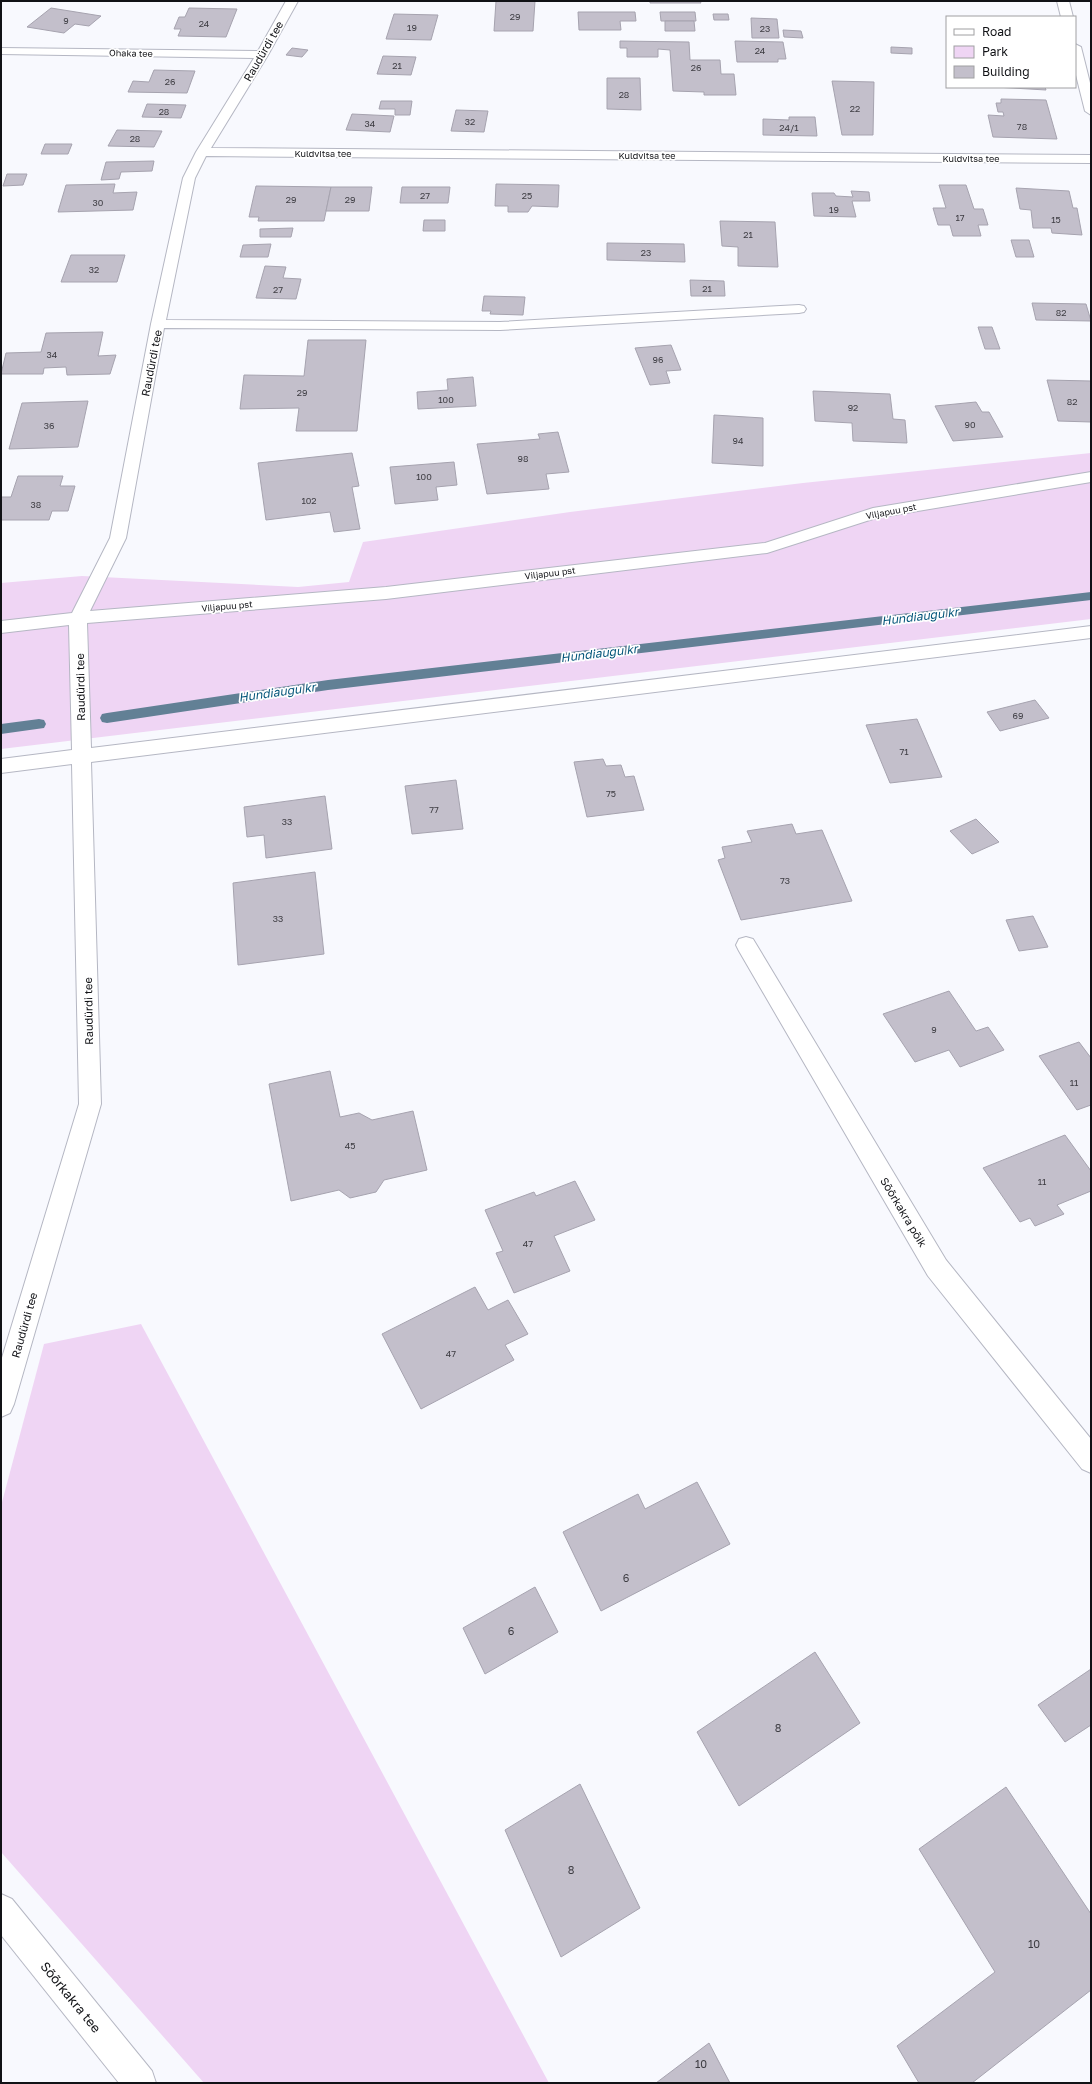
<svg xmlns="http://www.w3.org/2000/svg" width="1092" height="2084" font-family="'Golos Text',sans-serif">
<rect width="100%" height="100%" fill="#f8f9fe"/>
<g fill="#efd5f4">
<path d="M 1091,453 L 1091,619 L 1,749 L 1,583 L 82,576 L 298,587 L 349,582 L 363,542 L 570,512 L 803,483 Z"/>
<path d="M 141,1324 L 549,2083 L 204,2083 L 1,1852 L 1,1506 L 44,1344 Z"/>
</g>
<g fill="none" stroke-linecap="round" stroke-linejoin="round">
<g fill="#628095" fill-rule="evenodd">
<path d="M 1091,592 L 1091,600 L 328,690 L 107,723 L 102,722 L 100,718 L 102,714 L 107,713 L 328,680 Z"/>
<path d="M 39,719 L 44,720 L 46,724 L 44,728 L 1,734 L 1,724 Z"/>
</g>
</g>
<g fill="#c3bfcb" stroke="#a6a3af">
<path d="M 496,1 L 535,1 L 533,31 L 494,31 Z"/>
<path d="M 650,1 L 700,1 L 701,3 L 650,3 Z"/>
<path d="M 51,8 L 101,16 L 89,26 L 75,24 L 64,33 L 27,27 Z"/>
<path d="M 189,8 L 237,9 L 226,37 L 178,36 L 181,29 L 174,29 L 179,17 L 185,17 Z"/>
<path d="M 578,12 L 635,12 L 636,21 L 620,21 L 621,30 L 579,30 Z"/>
<path d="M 660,12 L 695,12 L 696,21 L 661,21 Z"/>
<path d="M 394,14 L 438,15 L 431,40 L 386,39 Z"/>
<path d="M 713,14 L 728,14 L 729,20 L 714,20 Z"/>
<path d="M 751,18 L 777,19 L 779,38 L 752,38 Z"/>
<path d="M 665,21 L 694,21 L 695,31 L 665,31 Z"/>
<path d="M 783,30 L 801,31 L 803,38 L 784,37 Z"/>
<path d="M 620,41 L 689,42 L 690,60 L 720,60 L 721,74 L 734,74 L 736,95 L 704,95 L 704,92 L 673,91 L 670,50 L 658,49 L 658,57 L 627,57 L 627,48 L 620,48 Z"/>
<path d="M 735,41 L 783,42 L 786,59 L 778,59 L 778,62 L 737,62 Z"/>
<path d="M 891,47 L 912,48 L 912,54 L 891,53 Z"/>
<path d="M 292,48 L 308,50 L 302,57 L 286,55 Z"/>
<path d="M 383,56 L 416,57 L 411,75 L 377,74 Z"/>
<path d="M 154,70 L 195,71 L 187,93 L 128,92 L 133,81 L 149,82 Z"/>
<path d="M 607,78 L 640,78 L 641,110 L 607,109 Z"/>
<path d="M 832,81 L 874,82 L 873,135 L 842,135 Z"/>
<path d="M 1045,87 L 1046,90 L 995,87 Z"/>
<path d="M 1001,99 L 1046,100 L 1057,139 L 993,137 L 988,115 L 1004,116 L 1003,112 L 998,112 L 996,103 L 1001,103 Z"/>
<path d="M 381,101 L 412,101 L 410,115 L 395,115 L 395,109 L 379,109 Z"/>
<path d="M 147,104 L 186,105 L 181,118 L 142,117 Z"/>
<path d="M 456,110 L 488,111 L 484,132 L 451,131 Z"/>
<path d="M 352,114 L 394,116 L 390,132 L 346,130 Z"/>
<path d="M 789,117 L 815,117 L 817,136 L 763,135 L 763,119 L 789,120 Z"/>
<path d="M 117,130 L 162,131 L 154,147 L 108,146 Z"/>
<path d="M 45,144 L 72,144 L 68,154 L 41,154 Z"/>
<path d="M 154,161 L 152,171 L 121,172 L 119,179 L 101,180 L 106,162 Z"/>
<path d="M 7,174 L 27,174 L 23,185 L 3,186 Z"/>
<path d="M 115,184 L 113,193 L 137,192 L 133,210 L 58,212 L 66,185 Z"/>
<path d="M 496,184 L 559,185 L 558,207 L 532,206 L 528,212 L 508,212 L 508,206 L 495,206 Z"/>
<path d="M 939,185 L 966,185 L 974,209 L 983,209 L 988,225 L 978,225 L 981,236 L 953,236 L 950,225 L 938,225 L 933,208 L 946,208 Z"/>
<path d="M 256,186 L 331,187 L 324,221 L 258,221 L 259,217 L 249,217 Z"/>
<path d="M 331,187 L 372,187 L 369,211 L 326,211 Z"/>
<path d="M 402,187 L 450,187 L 448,203 L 400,203 Z"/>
<path d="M 1016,188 L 1069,191 L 1073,208 L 1077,208 L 1082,235 L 1052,233 L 1051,228 L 1033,228 L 1031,210 L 1020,209 Z"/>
<path d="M 851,191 L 869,192 L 870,201 L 852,201 L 856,217 L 814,216 L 812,193 L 834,193 L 836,196 L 853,197 Z"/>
<path d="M 424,220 L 445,220 L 445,231 L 423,231 Z"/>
<path d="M 720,221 L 775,222 L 778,267 L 738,266 L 738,247 L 722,246 Z"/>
<path d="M 293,228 L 291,237 L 260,237 L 260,229 Z"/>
<path d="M 1011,240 L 1029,240 L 1034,257 L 1016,257 Z"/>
<path d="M 607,243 L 684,244 L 685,262 L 607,260 Z"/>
<path d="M 271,244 L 268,257 L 240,257 L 243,245 Z"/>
<path d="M 71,255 L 125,255 L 117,282 L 61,282 Z"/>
<path d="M 265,266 L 286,267 L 283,278 L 301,279 L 296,299 L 256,298 Z"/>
<path d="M 690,280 L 724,281 L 725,296 L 691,296 Z"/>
<path d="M 484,296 L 525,297 L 523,315 L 490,314 L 491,311 L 482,311 Z"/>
<path d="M 1032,303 L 1086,304 L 1091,321 L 1036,320 Z"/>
<path d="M 978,327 L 992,327 L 1000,349 L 985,349 Z"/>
<path d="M 103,332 L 98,356 L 116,355 L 110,374 L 67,375 L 66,367 L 44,368 L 43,374 L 1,374 L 6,353 L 41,352 L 46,333 Z"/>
<path d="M 308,340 L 366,340 L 357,431 L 296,431 L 299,408 L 240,409 L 244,375 L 304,376 Z"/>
<path d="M 671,345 L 681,370 L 666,371 L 670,383 L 650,385 L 635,348 Z"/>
<path d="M 473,377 L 476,406 L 418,409 L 417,392 L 448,390 L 447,379 Z"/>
<path d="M 1047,380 L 1091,381 L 1091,422 L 1058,421 Z"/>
<path d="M 813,391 L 890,394 L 893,419 L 905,420 L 907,443 L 853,441 L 852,423 L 815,421 Z"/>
<path d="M 88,401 L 78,447 L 9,449 L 22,403 Z"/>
<path d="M 976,402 L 982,412 L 989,412 L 1003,437 L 953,441 L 935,406 Z"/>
<path d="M 714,415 L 763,418 L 763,466 L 712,463 Z"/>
<path d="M 558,432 L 569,472 L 546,474 L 549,489 L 487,494 L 477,444 L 540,439 L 538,434 Z"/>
<path d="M 352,453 L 359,486 L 352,487 L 360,529 L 334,532 L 330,512 L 266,520 L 258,463 Z"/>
<path d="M 454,462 L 457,485 L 436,487 L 438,500 L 395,504 L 390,467 Z"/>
<path d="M 18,476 L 63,476 L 60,486 L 75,486 L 68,511 L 52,511 L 49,520 L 1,520 L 1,497 L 11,497 Z"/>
<path d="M 1035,700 L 1049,718 L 1000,731 L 987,712 Z"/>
<path d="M 917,719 L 942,777 L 890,783 L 866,725 Z"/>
<path d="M 603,759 L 606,766 L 621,765 L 625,777 L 634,776 L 644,810 L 587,817 L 574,762 Z"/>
<path d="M 456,780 L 463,829 L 412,834 L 405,786 Z"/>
<path d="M 325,796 L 332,849 L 266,858 L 264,835 L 247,837 L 244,807 Z"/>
<path d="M 976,819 L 999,842 L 972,854 L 950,831 Z"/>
<path d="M 792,824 L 796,834 L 822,830 L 852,901 L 741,920 L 718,860 L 725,858 L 722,847 L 752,842 L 747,831 Z"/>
<path d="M 315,872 L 324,954 L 238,965 L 233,883 Z"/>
<path d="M 1033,916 L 1048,947 L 1019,951 L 1006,920 Z"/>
<path d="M 949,991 L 976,1031 L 988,1027 L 1004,1050 L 960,1067 L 949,1050 L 915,1062 L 883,1014 Z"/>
<path d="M 1079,1042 L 1091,1058 L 1091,1105 L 1077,1110 L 1039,1056 Z"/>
<path d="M 330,1071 L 340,1117 L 359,1113 L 372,1120 L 413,1111 L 427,1170 L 384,1180 L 376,1192 L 350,1198 L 339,1190 L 291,1201 L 269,1084 Z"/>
<path d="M 1065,1135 L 1091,1171 L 1091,1191 L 1057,1205 L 1064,1214 L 1035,1226 L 1030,1218 L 1020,1222 L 983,1168 Z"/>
<path d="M 575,1181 L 595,1220 L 554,1236 L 570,1271 L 514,1293 L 496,1253 L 503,1251 L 485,1210 L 534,1192 L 536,1196 Z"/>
<path d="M 475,1287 L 488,1310 L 508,1300 L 528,1334 L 505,1345 L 514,1360 L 421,1409 L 382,1334 Z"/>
<path d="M 697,1482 L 730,1544 L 601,1611 L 563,1532 L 638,1494 L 645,1509 Z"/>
<path d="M 535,1587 L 558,1632 L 485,1674 L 463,1628 Z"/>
<path d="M 815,1652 L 860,1723 L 739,1806 L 697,1732 Z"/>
<path d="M 1091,1669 L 1091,1725 L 1065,1742 L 1038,1705 Z"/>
<path d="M 580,1784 L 640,1908 L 561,1957 L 505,1830 Z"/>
<path d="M 1006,1787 L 1091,1914 L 1091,1990 L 972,2083 L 919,2083 L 897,2046 L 995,1972 L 919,1849 Z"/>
<path d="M 709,2043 L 730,2083 L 656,2083 Z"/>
</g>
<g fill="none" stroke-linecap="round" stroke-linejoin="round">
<g stroke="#b5b7c3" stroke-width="2">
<g id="minor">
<path d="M 286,1 L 298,1 L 268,55 L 211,148 L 1091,155 L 1091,163 L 206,156 L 195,178 L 166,320 L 500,322 L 799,305 L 804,306 L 806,309 L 804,312 L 799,313 L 500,330 L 164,328 L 126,538 L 90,611 L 386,587 L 765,543 L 873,508 L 1091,472 L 1091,482 L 876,518 L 767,553 L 386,599 L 87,623 L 91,748 L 1091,626 L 1091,638 L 91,762 L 101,1104 L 14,1404 L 10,1413 L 1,1417 L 1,1361 L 79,1104 L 72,764 L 1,773 L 1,759 L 72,750 L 69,625 L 1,633 L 1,621 L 72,613 L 110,538 L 151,324 L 183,178 L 196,152 L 254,58 L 1,54 L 1,48 L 258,51 Z"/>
<path d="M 1057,1 L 1069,1 L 1073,17 L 1061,17 Z"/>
<path d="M 1075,44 L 1081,47 L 1091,87 L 1091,115 L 1085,111 L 1075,71 Z"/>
<path d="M 746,937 L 753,939 L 946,1260 L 1091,1439 L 1091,1473 L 1082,1469 L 928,1276 L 739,951 L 736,945 L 739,939 Z"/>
<path d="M 1,1894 L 12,1899 L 152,2071 L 156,2083 L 119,2083 L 1,1935 Z"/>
</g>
</g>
<use href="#minor" fill="#fff" fill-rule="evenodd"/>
</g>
<g text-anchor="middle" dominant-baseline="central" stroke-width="3.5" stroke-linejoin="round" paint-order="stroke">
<g font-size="9" fill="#3e3d43">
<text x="515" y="16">29</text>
<text x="66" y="20">9</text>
<text x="204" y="23">24</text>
<text x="412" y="27">19</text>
<text x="765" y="28">23</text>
<text x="760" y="50">24</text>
<text x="397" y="65">21</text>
<text x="696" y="67">26</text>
<text x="170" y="81">26</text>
<text x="624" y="94">28</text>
<text x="855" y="108">22</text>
<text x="164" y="111">28</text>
<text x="470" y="121">32</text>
<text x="370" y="123">34</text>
<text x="1022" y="126">78</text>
<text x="789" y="127">24/1</text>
<text x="135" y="138">28</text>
<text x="425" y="195">27</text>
<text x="527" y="195">25</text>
<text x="291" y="199">29</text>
<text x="350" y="199">29</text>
<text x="98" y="202">30</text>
<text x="834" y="209">19</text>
<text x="960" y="217">17</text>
<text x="1056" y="219">15</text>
<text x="748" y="234">21</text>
<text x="646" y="252">23</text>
<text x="94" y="269">32</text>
<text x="707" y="288">21</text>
<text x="278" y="289">27</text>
<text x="1061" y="312">82</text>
<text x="52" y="354">34</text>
<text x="658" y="359">96</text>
<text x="302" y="392">29</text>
<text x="446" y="399">100</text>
<text x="1072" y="401">82</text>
<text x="853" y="407">92</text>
<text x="970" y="424">90</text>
<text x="49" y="425">36</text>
<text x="738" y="440">94</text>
<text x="523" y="458">98</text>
<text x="424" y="476">100</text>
<text x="309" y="500">102</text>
<text x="36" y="504">38</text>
<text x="1018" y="715">69</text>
<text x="904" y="751">71</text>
<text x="611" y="793">75</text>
<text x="434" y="809">77</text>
<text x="287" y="821">33</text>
<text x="785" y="880">73</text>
<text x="278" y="918">33</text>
<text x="934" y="1029">9</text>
<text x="1074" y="1082">11</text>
<text x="350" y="1145">45</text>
<text x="1042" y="1181">11</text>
<text x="528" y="1243">47</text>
<text x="451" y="1353">47</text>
</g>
<g font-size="9" fill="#111216" stroke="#fff">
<text transform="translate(131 53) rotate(1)">Ohaka tee</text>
<text x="323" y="153">Kuldvitsa tee</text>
<text x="647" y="155">Kuldvitsa tee</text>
<text x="971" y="158">Kuldvitsa tee</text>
<text transform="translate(891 511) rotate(-11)">Viljapuu pst</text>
<text transform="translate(550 573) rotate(-7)">Viljapuu pst</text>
<text transform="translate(227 606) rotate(-5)">Viljapuu pst</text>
</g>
<g font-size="11" fill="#111216" stroke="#fff">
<text transform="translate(263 51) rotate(-60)">Raudürdi tee</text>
<text transform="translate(151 363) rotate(-79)">Raudürdi tee</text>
<text transform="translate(80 687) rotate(-91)">Raudürdi tee</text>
<text transform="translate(88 1011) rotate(-91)">Raudürdi tee</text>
<text transform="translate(904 1212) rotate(59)">Sõõrkakra põik</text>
<text transform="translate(24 1325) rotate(-74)">Raudürdi tee</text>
</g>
<g font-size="11" fill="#3e3d43">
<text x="626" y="1577">6</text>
<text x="511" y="1630">6</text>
<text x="778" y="1727">8</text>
<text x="571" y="1869">8</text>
<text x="1034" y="1943">10</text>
<text x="701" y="2063">10</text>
</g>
<g font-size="12" font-style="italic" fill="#025479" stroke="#fff">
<text transform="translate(920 616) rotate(-7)">Hundiaugu kr</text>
<text transform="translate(599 653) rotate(-7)">Hundiaugu kr</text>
<text transform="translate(277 692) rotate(-8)">Hundiaugu kr</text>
</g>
<g font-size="13" fill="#111216" stroke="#fff">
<text transform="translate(71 1997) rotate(51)">Sõõrkakra tee</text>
</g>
</g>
<rect width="1092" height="2084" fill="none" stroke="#111216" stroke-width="4"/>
<rect x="946" y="16" width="130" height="72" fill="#ffffff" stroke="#a0a0a2"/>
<rect x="954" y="29" width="20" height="6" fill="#ffffff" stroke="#a0a0a2"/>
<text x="982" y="36" font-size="12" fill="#111216">Road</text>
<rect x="954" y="46" width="20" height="12" fill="#efd5f4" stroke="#a0a0a2"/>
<text x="982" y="56" font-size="12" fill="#111216">Park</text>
<rect x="954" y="66" width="20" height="12" fill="#c3bfcb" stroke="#a0a0a2"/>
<text x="982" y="76" font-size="12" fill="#111216">Building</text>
</svg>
